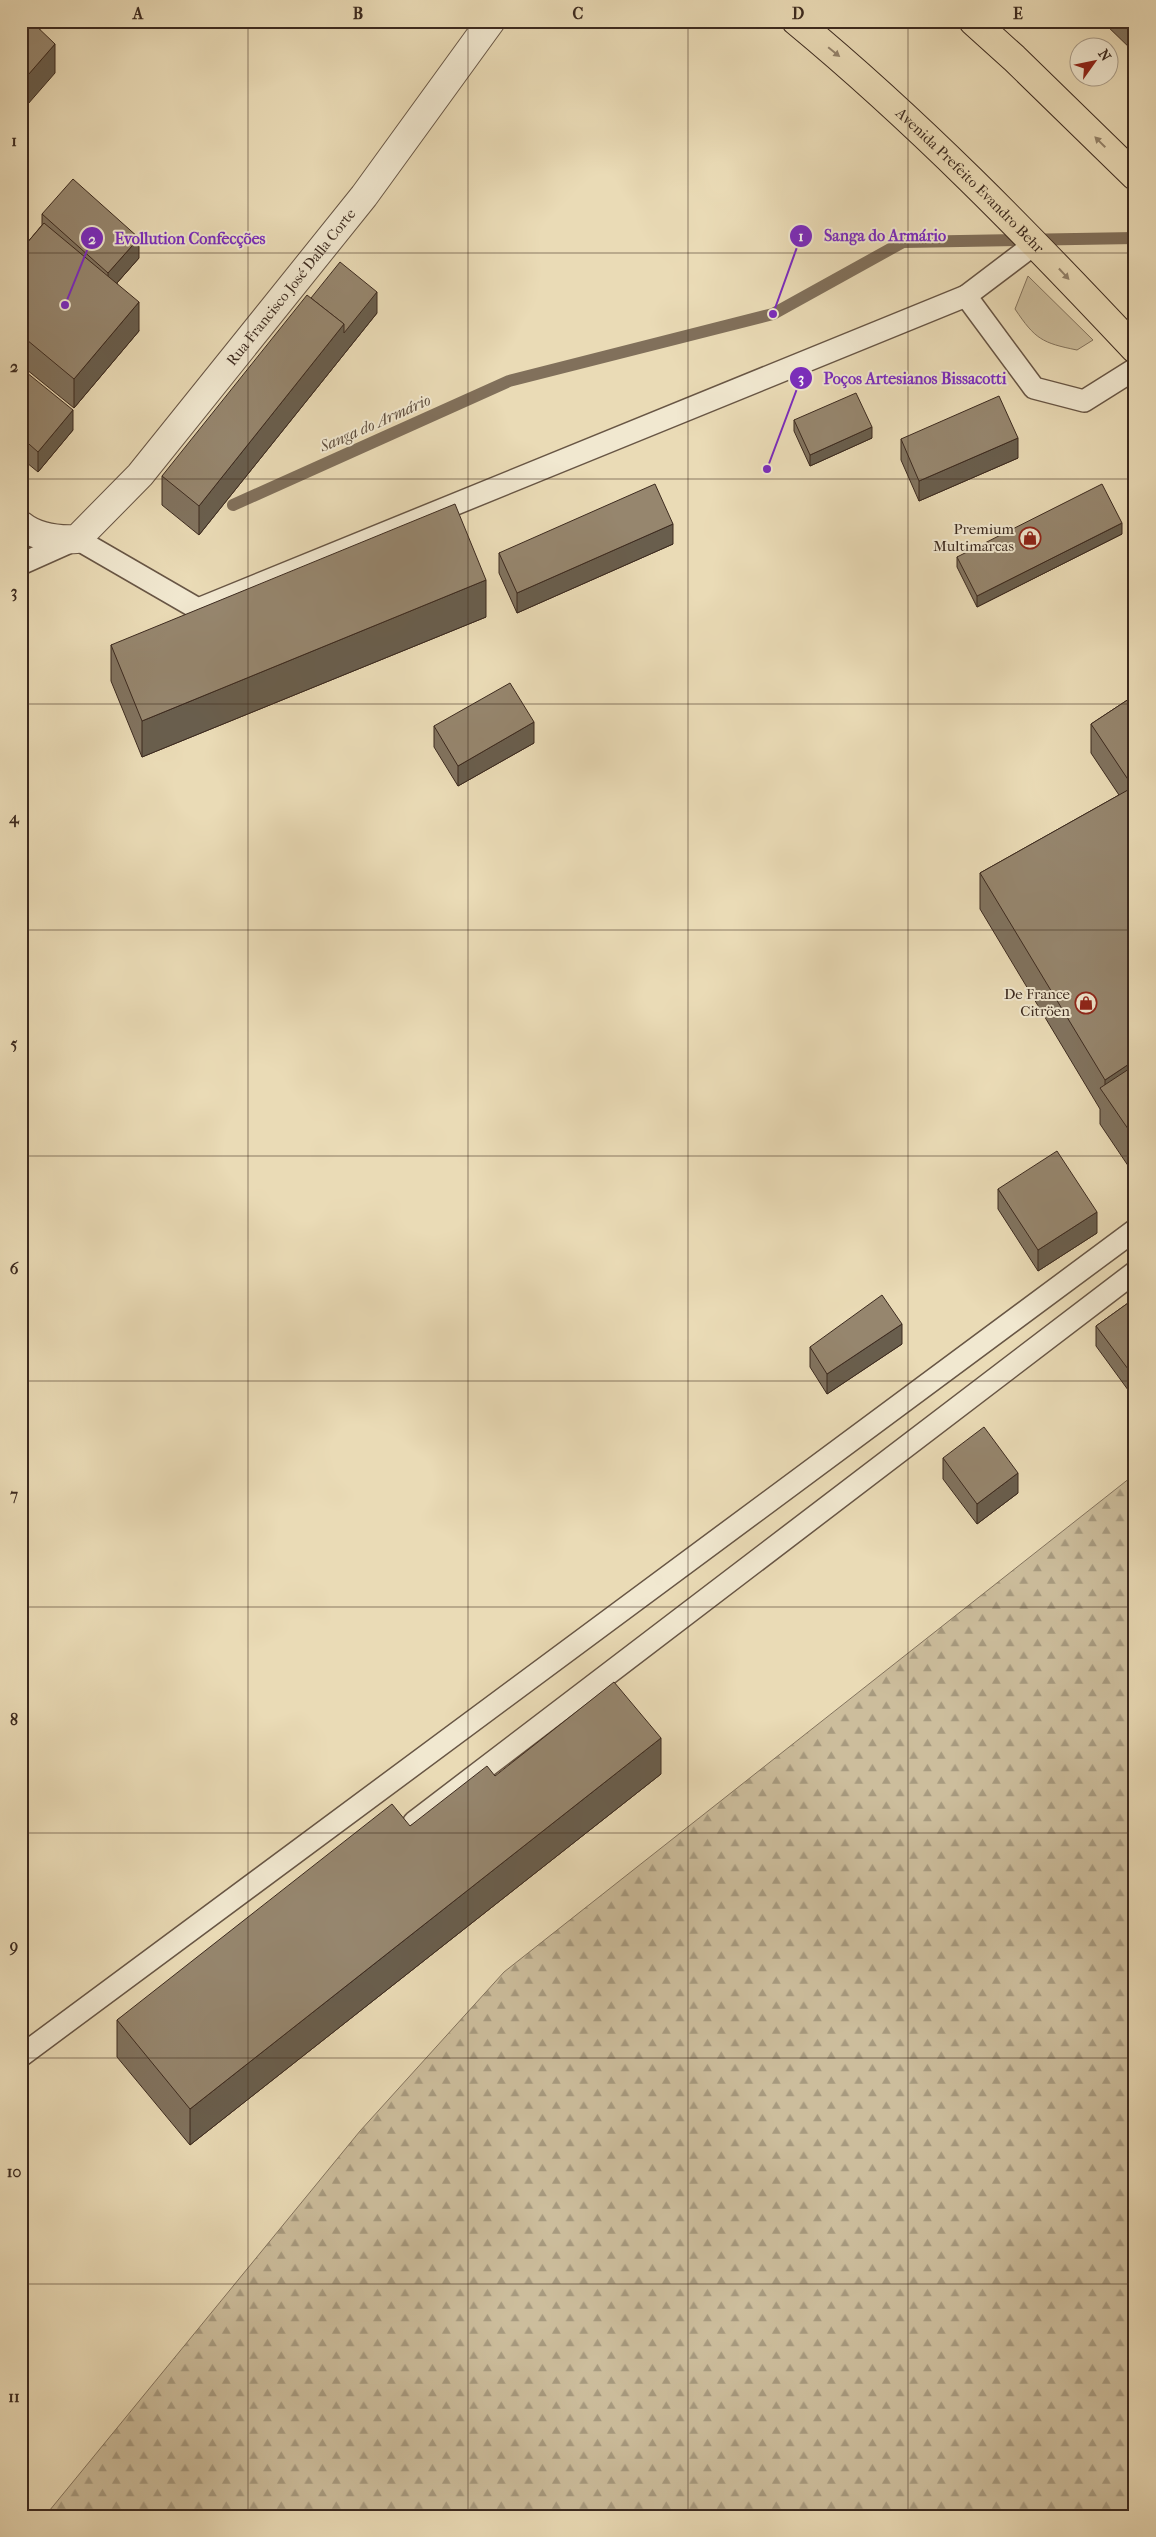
<svg xmlns="http://www.w3.org/2000/svg" width="1156" height="2537" font-family="'IM FELL French Canon',serif">
<defs>
<pattern id="forest-firs" width="22" height="20" patternUnits="userSpaceOnUse" patternTransform="scale(1.25)"><rect width="22" height="20" fill="#ccbd9c"/><path d="M5 1l3.5 6h-7zM16 11l3.5 6h-7z" fill="#a79a7f"/></pattern>
</defs>
<rect width="100%" height="100%" fill="#eadbb6"/>
<filter id="stains"><feTurbulence type="fractalNoise" baseFrequency=".004" numOctaves="4"/><feColorMatrix values="0 0 0 0 .2 0 0 0 0 .09 0 0 0 0 .02 0 0 0 .5 -.17"/></filter>
<radialGradient id="worn" r=".72"><stop offset=".6" stop-color="#630" stop-opacity="0"/><stop offset="1" stop-color="#630" stop-opacity=".3"/></radialGradient>
<path fill="#ccbd9c" stroke="#84745e" d="M 1028,276 L 1093,340 L 1077,350 C 1042,343 1035,339 1015,309 Z"/>
<path fill="url(#forest-firs)" stroke="#84745e" d="M 1135,1474 L 1135,2516 L 45,2516 L 360,2131 L 504,1972 Z"/>
<g fill="none" stroke-linecap="round" stroke-linejoin="round">
<path stroke="#81705b" stroke-width="12" d="M 233,505 L 509,381 L 773,314 L 903,242 L 1135,238"/>
<g stroke="#685645" stroke-width="24">
<g id="service">
<path d="M 1036,243 L 966,296 L 1034,388 L 1084,401 L 1135,369"/>
<path d="M 21,564 L 77,539 L 198,609 L 966,296"/>
<path d="M 414,1822 L 1135,1272"/>
<path d="M 21,2056 L 1135,1230"/>
</g>
</g>
<g stroke="#685645" stroke-width="30">
<g id="minor">
<path id="s1" d="M 21,525 C 37,538 57,540 77,539 L 140,475 L 364,196 L 491,21"/>
</g>
</g>
<g stroke="#3c2a1f" stroke-width="30">
<g id="trunk">
<path id="s2" d="M 796,21 C 917,121 1028,235 1135,349"/>
<path d="M 973,21 L 1014,58 L 1135,176"/>
</g>
</g>
<use href="#service" stroke="#f1e8d0" stroke-width="21"/>
<use href="#minor" stroke="#f1e8d0" stroke-width="28"/>
<use href="#trunk" stroke="#eadbb6" stroke-width="28"/>
</g>
<g fill="#81735f" stroke="#3c2a1f">
<path d="M 99,21 L 108,21 L 103,26 Z"/>
<path d="M 1102,21 L 1135,21 L 1135,53 Z"/>
<path d="M 42,214 L 139,258 L 117,283 L 139,331 L 74,408 L 21,365 L 21,250 L 42,225 Z"/>
<path d="M 377,313 L 199,535 L 162,505 L 162,476 Z"/>
<path d="M 21,368 L 73,430 L 38,472 L 21,458 Z"/>
<path d="M 794,420 L 872,438 L 810,466 L 794,431 Z"/>
<path d="M 901,439 L 1018,458 L 919,501 L 901,460 Z"/>
<path d="M 1122,534 L 977,607 L 957,567 L 957,557 Z"/>
<path d="M 673,544 L 517,613 L 499,573 L 499,553 Z"/>
<path d="M 486,617 L 142,757 L 111,681 L 111,645 Z"/>
<path d="M 1135,695 L 1135,1176 L 1100,1124 L 1100,1109 L 980,909 L 980,873 L 1119,795 L 1091,753 L 1091,724 Z"/>
<path d="M 434,726 L 534,743 L 458,786 L 434,747 Z"/>
<path d="M 998,1189 L 1097,1233 L 1038,1271 L 998,1209 Z"/>
<path d="M 1135,1298 L 1135,1391 L 1131,1394 L 1096,1346 L 1096,1326 Z"/>
<path d="M 902,1344 L 827,1394 L 810,1367 L 810,1347 Z"/>
<path d="M 943,1458 L 1018,1493 L 977,1524 L 943,1479 Z"/>
<path d="M 661,1774 L 190,2145 L 117,2057 L 117,2020 L 410,1826 L 495,1776 Z"/>
</g>
<g fill="#695e4d" stroke="#3c2a1f">
<path d="M 31,21 L 47,21 L 31,40 Z"/>
<path d="M 103,21 L 108,21 L 103,26 Z"/>
<path d="M 55,44 L 55,73 L 21,112 L 21,83 Z"/>
<path d="M 139,238 L 139,258 L 108,293 L 108,273 Z"/>
<path d="M 377,292 L 377,313 L 199,535 L 199,506 L 344,324 Z"/>
<path d="M 139,302 L 139,331 L 74,408 L 74,379 Z"/>
<path d="M 73,410 L 73,430 L 38,472 L 38,452 Z"/>
<path d="M 872,427 L 872,438 L 810,466 L 810,455 Z"/>
<path d="M 1018,438 L 1018,458 L 919,501 L 919,481 Z"/>
<path d="M 1122,523 L 1122,534 L 977,607 L 977,596 Z"/>
<path d="M 673,524 L 673,544 L 517,613 L 517,593 Z"/>
<path d="M 486,580 L 486,617 L 142,757 L 142,721 Z"/>
<path d="M 534,722 L 534,743 L 458,786 L 458,766 Z"/>
<path d="M 1135,1060 L 1135,1096 L 1105,1095 L 1105,1080 Z"/>
<path d="M 1097,1212 L 1097,1233 L 1038,1271 L 1038,1250 Z"/>
<path d="M 902,1324 L 902,1344 L 827,1394 L 827,1374 Z"/>
<path d="M 1135,1371 L 1135,1391 L 1131,1394 L 1131,1373 Z"/>
<path d="M 1018,1473 L 1018,1493 L 977,1524 L 977,1504 Z"/>
<path d="M 661,1738 L 661,1774 L 190,2145 L 190,2109 Z"/>
</g>
<g fill="#96866e" stroke="#3c2a1f">
<path d="M 21,21 L 31,21 L 55,44 L 21,83 Z"/>
<path d="M 73,179 L 139,238 L 108,273 L 42,214 Z"/>
<path d="M 44,223 L 139,302 L 74,379 L 21,335 L 21,250 Z"/>
<path d="M 340,262 L 377,292 L 344,333 L 344,324 L 311,298 Z"/>
<path d="M 307,295 L 344,324 L 199,506 L 162,476 Z"/>
<path d="M 21,368 L 73,410 L 38,452 L 21,437 Z"/>
<path d="M 856,393 L 872,427 L 810,455 L 794,420 Z"/>
<path d="M 999,396 L 1018,438 L 919,481 L 901,439 Z"/>
<path d="M 655,484 L 673,524 L 517,593 L 499,553 Z"/>
<path d="M 1102,484 L 1122,523 L 977,596 L 957,557 Z"/>
<path d="M 455,504 L 486,580 L 142,721 L 111,645 Z"/>
<path d="M 510,683 L 534,722 L 458,766 L 434,726 Z"/>
<path d="M 1135,695 L 1135,786 L 1133,787 L 1091,724 Z"/>
<path d="M 1135,786 L 1135,1060 L 1105,1080 L 980,873 Z"/>
<path d="M 1135,1065 L 1135,1139 L 1100,1088 Z"/>
<path d="M 1057,1151 L 1097,1212 L 1038,1250 L 998,1189 Z"/>
<path d="M 882,1295 L 902,1324 L 827,1374 L 810,1347 Z"/>
<path d="M 1135,1298 L 1135,1371 L 1131,1373 L 1096,1326 Z"/>
<path d="M 984,1427 L 1018,1473 L 977,1504 L 943,1458 Z"/>
<path d="M 614,1682 L 661,1738 L 190,2109 L 117,2020 L 392,1804 L 410,1826 L 487,1766 L 495,1776 Z"/>
</g>
<defs><path id="oneway-solid" d="M-6-.8H1V-3.2L6.5 0L1 3.2V.8H-6Z" transform="scale(1.25)"/></defs>
<g fill="#93826a">
<use href="#oneway-solid" transform="translate(834 52) rotate(39)"/>
<use href="#oneway-solid" transform="translate(1100 142) rotate(-135)"/>
<use href="#oneway-solid" transform="translate(1064 274) rotate(47)"/>
</g>
<path fill="none" stroke="#3c2a1f" stroke-width="1" stroke-opacity="0.55" d="M 248,21 L 248,2516M 468,21 L 468,2516M 688,21 L 688,2516M 908,21 L 908,2516M 21,253 L 1135,253M 21,479 L 1135,479M 21,704 L 1135,704M 21,930 L 1135,930M 21,1156 L 1135,1156M 21,1381 L 1135,1381M 21,1607 L 1135,1607M 21,1833 L 1135,1833M 21,2058 L 1135,2058M 21,2284 L 1135,2284"/>
<defs>
<g id="shop-ring" transform="scale(1.125)"><circle r="9.5" fill="#f1e8d0" stroke="#8f2418" stroke-width="1.5"/><path d="M-5-2.5h2.3a2.7 3.5 0 0 1 5.4 0H5L5.5 6h-11ZM-1.5-2.5h3a1.5 2.3 0 0 0-3 0Z" fill="#8f2418"/></g>
</defs>
<g fill-rule="evenodd">
<use href="#shop-ring" x="1030" y="538"/>
<use href="#shop-ring" x="1086" y="1003"/>
</g>
<g text-anchor="middle" dominant-baseline="central" stroke-width="4" stroke-linejoin="round" paint-order="stroke">
<g font-size="15" fill="#3c2a1f" stroke="#f1e8d0">
<text stroke="none"><textPath href="#s2" startOffset="236">Avenida Prefeito Evandro Behr</textPath></text>
<text stroke="none"><textPath href="#s1" startOffset="390">Rua Francisco José Dalla Corte</textPath></text>
</g>
<g font-size="15" fill="#3c2a1f" stroke="#f1e8d0" text-anchor="end">
<text x="1014" y="529">Premium<tspan x="1014" dy="17">Multimarcas</tspan></text>
<text x="1070" y="994">De France<tspan x="1070" dy="17">Citröen</tspan></text>
</g>
<g font-size="16" font-style="italic" fill="#5e4d3d" stroke="#f1e8d0">
<text transform="translate(375 423) rotate(-24)">Sanga do Armário</text>
</g>
</g>
<path fill="none" stroke="#7b2cbf" stroke-width="2" d="M773 314L801 236M65 305L92 238M767 469L801 378"/>
<g fill="#7b2cbf" stroke="#f1e8d0" stroke-width="2">
<circle cx="773" cy="314" r="5"/>
<circle cx="65" cy="305" r="5"/>
<circle cx="767" cy="469" r="5"/>
<circle cx="801" cy="236" r="12"/>
<circle cx="92" cy="238" r="12"/>
<circle cx="801" cy="378" r="12"/>
</g>
<g font-size="15" text-anchor="middle" font-weight="bold" fill="#fff">
<text x="801" y="241">1</text>
<text x="92" y="244">2</text>
<text x="801" y="383">3</text>
</g>
<g font-size="16" text-anchor="middle" font-weight="bold" fill="#7b2cbf" stroke="#f1e8d0" stroke-width="4" stroke-linejoin="round" paint-order="stroke">
<text x="885" y="241">Sanga do Armário</text>
<text x="190" y="244">Evollution Confecções</text>
<text x="915" y="384">Poços Artesianos Bissacotti</text>
</g>
<rect width="1156" height="2537" fill="none" stroke="#eadbb6" stroke-width="55"/>
<g transform="translate(1094 62) rotate(57)"><circle r="24" fill="#f1e8d0" stroke="#a99c89"/>
<path d="M0-4L9 19L0 12L-9 19Z" fill="#8f2418"/>
<text y="-8" font-size="14" font-weight="bold" text-anchor="middle" fill="#3c2a1f">N</text>
</g>
<rect x="28" y="28" width="1100" height="2482" fill="none" stroke="#3c2a1f" stroke-width="2"/>
<g font-size="16" text-anchor="middle" font-weight="bold" fill="#3c2a1f">
<text x="138" y="19">A</text>
<text x="358" y="19">B</text>
<text x="578" y="19">C</text>
<text x="798" y="19">D</text>
<text x="1018" y="19">E</text>
<text x="14" y="146">1</text>
<text x="14" y="372">2</text>
<text x="14" y="597">3</text>
<text x="14" y="823">4</text>
<text x="14" y="1049">5</text>
<text x="14" y="1274">6</text>
<text x="14" y="1500">7</text>
<text x="14" y="1725">8</text>
<text x="14" y="1951">9</text>
<text x="14" y="2177">10</text>
<text x="14" y="2402">11</text>
</g>
<rect width="100%" height="100%" filter="url(#stains)"/>
<rect width="100%" height="100%" fill="url(#worn)"/>
</svg>
